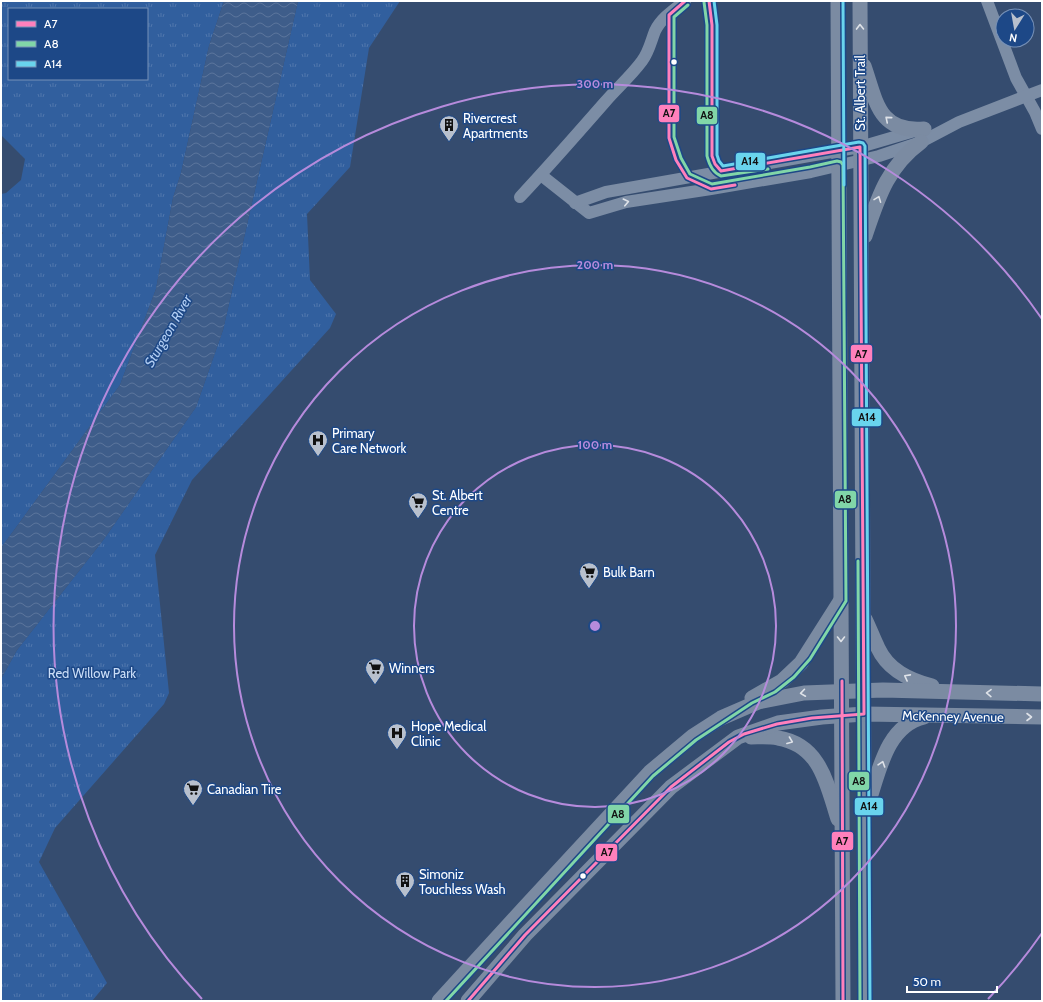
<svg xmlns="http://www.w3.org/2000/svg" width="1043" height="1002" font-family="Cabin,sans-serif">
<defs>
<pattern id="park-tufts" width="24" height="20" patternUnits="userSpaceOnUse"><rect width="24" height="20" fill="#315f9e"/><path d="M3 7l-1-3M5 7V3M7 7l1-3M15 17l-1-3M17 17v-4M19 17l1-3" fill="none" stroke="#5077ad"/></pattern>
<pattern id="water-waves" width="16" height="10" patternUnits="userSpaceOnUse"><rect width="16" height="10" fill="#3e5d8a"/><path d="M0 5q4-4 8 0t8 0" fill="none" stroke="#5b759c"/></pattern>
</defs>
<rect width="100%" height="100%" fill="#354c6f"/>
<g fill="url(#park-tufts)" fill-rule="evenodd">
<path d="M 1,1 L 224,1 L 209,46 L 181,173 L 173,198 L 156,289 L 120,385 L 1,548 L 1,235 L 3,233 L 1,231 L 1,194 L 6,193 L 21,180 L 25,159 L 1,135 ZM 9,9 L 147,9 L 147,79 L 9,79 Z"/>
<path d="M 298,1 L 400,1 L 369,48 L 350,167 L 307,214 L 310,280 L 336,314 L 330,328 L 192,480 L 155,555 L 169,693 L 164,704 L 55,828 L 39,862 L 107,983 L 92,1001 L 1,1001 L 1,679 L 17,650 L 104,539 L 196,407 L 223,330 Z"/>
</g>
<path fill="url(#water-waves)" d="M 224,1 L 298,1 L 223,330 L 196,407 L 104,539 L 17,650 L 1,679 L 1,548 L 120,385 L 156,289 L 173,198 L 181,173 L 209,46 Z"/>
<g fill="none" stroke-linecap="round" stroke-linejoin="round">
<g stroke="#7c8da5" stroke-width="12">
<path d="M 987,1 L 1016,78 L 1035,112 L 1042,129"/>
<path d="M 541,175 L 589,213 L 626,202 L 711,189 L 811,172 L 879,156 L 921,142 L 959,122 L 1042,90"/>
<path d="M 520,197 C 549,166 577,134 605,102 C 617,88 631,76 642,61 C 649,52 651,41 655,31 C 661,18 675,9 685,1"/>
<path d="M 575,203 L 606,192 L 860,147 L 918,130"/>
</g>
<g stroke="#7b8ba2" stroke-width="15">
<path d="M 838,1 L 843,1001"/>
<path d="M 860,1 L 865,1001"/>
<path d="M 864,66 C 876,100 878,133 924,129"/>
<path d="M 865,236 C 878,198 887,167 921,142"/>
<path d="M 865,619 C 870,629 873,638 878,648 C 888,670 909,680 932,686"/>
<path d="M 752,698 L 782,681 L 801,663 L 841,600"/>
<path d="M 751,737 C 760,737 769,736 778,738 C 821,745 827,785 838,819"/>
<path d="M 868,804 C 879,772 886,726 924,717"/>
<path d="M 439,1001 L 524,908 L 650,772 L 693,736 L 721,718 L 758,702 L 804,693 L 883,690 L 1042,694"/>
<path d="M 468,1001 L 525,935 L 671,787 L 738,737 L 778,723 L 822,717 L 864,714 L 1042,717"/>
</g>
<g stroke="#1d4887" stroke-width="6">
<g id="bus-1">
<path d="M 685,1 L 669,15 L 669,138 L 676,160 L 687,178 L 711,189 L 735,185"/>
<path d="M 842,681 L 843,1001"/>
<path d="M 468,1001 L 525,935 L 671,787 L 729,742 L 744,734 L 777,724 L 812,718 L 864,714 L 860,147 L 721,171 L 715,164 L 712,156 L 712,25 L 709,1"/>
</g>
</g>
<g stroke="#1d4887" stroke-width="6">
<g id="bus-2">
<path d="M 704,2 L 707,25 L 707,156 C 709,164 713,173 721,176 L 768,169"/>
<path d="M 858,561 L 860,1001"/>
<path d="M 446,1001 L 653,776 L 696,740 L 752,703 L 775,692 L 794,677 L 810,659 L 846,601 L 843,165 L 841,162 L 837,161 L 810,167 L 712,184 L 690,174 L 681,158 L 674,137 L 674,17 L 688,5"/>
</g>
</g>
<g stroke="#1d4887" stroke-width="6">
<g id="bus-3">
<path d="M 714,1 L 717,25 L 717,155 L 719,161 L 723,166 L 859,142 L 863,143 L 865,146 L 870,1001"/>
<path d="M 843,1 L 844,185"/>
</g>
</g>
<use href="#bus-1" stroke="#ff80bc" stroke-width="3"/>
<use href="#bus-2" stroke="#81d6a8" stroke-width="3"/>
<use href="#bus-3" stroke="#69d4ed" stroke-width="3"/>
</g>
<defs><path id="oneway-chevron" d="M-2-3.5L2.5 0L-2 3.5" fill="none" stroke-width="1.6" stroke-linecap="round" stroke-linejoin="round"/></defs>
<g stroke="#dee2e8">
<use href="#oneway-chevron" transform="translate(860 27) rotate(-91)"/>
<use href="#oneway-chevron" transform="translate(888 119) rotate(-140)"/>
<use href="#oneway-chevron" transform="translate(878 199) rotate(-69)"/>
<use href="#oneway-chevron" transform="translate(626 202) rotate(-13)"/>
<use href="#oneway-chevron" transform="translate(841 639) rotate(90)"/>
<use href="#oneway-chevron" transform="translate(907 677) rotate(-152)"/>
<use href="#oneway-chevron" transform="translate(803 693) rotate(172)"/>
<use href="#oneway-chevron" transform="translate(989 693) rotate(-179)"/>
<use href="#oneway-chevron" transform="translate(1029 717)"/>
<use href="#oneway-chevron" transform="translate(790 741) rotate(21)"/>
<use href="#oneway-chevron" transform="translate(882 764) rotate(-72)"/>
</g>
<g fill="none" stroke="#b68bdc" stroke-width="2">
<circle cx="595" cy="626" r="181"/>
<circle cx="595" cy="626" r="361"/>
<path d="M1042 933A542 542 0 0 1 988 999M202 999A542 542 0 1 1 1042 319"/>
</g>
<defs>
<g id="building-pin" transform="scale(1)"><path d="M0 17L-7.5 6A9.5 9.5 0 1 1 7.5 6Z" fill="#b8c0cd" stroke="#1d4887"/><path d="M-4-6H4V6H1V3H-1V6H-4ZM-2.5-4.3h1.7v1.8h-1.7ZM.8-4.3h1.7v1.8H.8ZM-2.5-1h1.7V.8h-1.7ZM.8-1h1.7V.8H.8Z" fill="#111"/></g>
<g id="hospital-pin" transform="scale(1)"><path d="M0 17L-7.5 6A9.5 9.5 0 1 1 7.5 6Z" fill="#b8c0cd" stroke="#1d4887"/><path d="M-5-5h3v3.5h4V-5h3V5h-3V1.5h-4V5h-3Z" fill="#111"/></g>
<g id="supermarket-pin" transform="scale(1)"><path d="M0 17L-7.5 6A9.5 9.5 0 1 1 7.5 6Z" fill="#b8c0cd" stroke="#1d4887"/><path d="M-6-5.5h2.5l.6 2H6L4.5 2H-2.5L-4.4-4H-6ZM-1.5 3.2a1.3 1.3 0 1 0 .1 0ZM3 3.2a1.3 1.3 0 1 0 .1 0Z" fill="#111"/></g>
</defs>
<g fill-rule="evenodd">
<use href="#building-pin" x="449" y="125"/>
<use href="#hospital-pin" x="318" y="440"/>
<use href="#supermarket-pin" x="418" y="502"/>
<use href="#supermarket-pin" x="589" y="572"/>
<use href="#supermarket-pin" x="375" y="668"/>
<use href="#hospital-pin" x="397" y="733"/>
<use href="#supermarket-pin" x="193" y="789"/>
<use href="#building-pin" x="405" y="881"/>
</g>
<g fill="#fff" stroke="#1d4887" stroke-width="1.5">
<circle cx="674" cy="62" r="3.5"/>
<circle cx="583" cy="876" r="3.5"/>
</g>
<g text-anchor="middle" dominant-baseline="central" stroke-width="3" stroke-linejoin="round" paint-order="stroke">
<g font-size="13" fill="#fff" stroke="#1d4887">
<text transform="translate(860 93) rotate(-90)">St. Albert Trail</text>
<text transform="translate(953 716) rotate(1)">McKenney Avenue</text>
</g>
<g font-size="13" fill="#fff" stroke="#1d4887" text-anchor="start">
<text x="463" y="118">Rivercrest<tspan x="463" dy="15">Apartments</tspan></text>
<text x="332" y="433">Primary<tspan x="332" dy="15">Care Network</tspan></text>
<text x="432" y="495">St. Albert<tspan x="432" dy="15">Centre</tspan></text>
<text x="603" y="572">Bulk Barn</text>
<text x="389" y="668">Winners</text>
<text x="411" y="726">Hope Medical<tspan x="411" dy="15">Clinic</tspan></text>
<text x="207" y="789">Canadian Tire</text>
<text x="419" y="874">Simoniz<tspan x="419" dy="15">Touchless Wash</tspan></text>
</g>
<g font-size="13" fill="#cbdef8" stroke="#1d4887">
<text x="92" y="673">Red Willow Park</text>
</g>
<g font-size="14" font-style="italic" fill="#b1cdf3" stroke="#1d4887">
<text transform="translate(168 331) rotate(-60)">Sturgeon River</text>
</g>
</g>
<circle cx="595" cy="626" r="6" fill="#b68bdc" stroke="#1d4887" stroke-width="2"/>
<g font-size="12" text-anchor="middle" font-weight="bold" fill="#b68bdc" stroke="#1d4887" stroke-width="3" stroke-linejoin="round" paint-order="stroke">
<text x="595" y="88">300 m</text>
<text x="595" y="269">200 m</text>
<text x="595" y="449">100 m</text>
</g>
<g stroke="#1d4887" stroke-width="1.5">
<rect x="658" y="104" width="22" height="19" rx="4" fill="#ff80bc"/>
<rect x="696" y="106" width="22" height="19" rx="4" fill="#81d6a8"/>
<rect x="735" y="152" width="31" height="19" rx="4" fill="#69d4ed"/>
<rect x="850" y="344" width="23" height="19" rx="4" fill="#ff80bc"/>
<rect x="851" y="408" width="31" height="19" rx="4" fill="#69d4ed"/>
<rect x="834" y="490" width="23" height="19" rx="4" fill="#81d6a8"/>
<rect x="848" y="771" width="22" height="20" rx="4" fill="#81d6a8"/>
<rect x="854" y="797" width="30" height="19" rx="4" fill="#69d4ed"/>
<rect x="607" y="804" width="23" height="20" rx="4" fill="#81d6a8"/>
<rect x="831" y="831" width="23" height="20" rx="4" fill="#ff80bc"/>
<rect x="595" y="843" width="23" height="19" rx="4" fill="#ff80bc"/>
</g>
<g font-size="11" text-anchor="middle" font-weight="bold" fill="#111">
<text x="669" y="117">A7</text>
<text x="707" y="119">A8</text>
<text x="750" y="165">A14</text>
<text x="861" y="358">A7</text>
<text x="867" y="421">A14</text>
<text x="845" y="503">A8</text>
<text x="859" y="785">A8</text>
<text x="869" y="810">A14</text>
<text x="618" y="818">A8</text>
<text x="842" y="845">A7</text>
<text x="607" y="856">A7</text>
</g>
<rect width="1043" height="1002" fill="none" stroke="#ffffff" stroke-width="4"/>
<rect x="8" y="8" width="140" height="72" fill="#1d4887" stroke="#7791b7"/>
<rect x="16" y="21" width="20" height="6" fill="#ff80bc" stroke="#7791b7"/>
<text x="44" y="28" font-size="12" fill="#ffffff">A7</text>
<rect x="16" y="41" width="20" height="6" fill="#81d6a8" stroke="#7791b7"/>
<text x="44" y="48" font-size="12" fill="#ffffff">A8</text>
<rect x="16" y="61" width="20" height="6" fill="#69d4ed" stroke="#7791b7"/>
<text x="44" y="68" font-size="12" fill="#ffffff">A14</text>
<g transform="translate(1015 28) rotate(191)"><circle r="19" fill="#1d4887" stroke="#7791b7"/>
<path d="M0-3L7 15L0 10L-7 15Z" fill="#b8c0cd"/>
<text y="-6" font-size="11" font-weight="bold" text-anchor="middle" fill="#ffffff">N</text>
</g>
<path d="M907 986v6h90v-6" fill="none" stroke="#ffffff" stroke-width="2"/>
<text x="913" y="986" font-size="12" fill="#ffffff" stroke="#1d4887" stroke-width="3" paint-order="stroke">50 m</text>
</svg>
